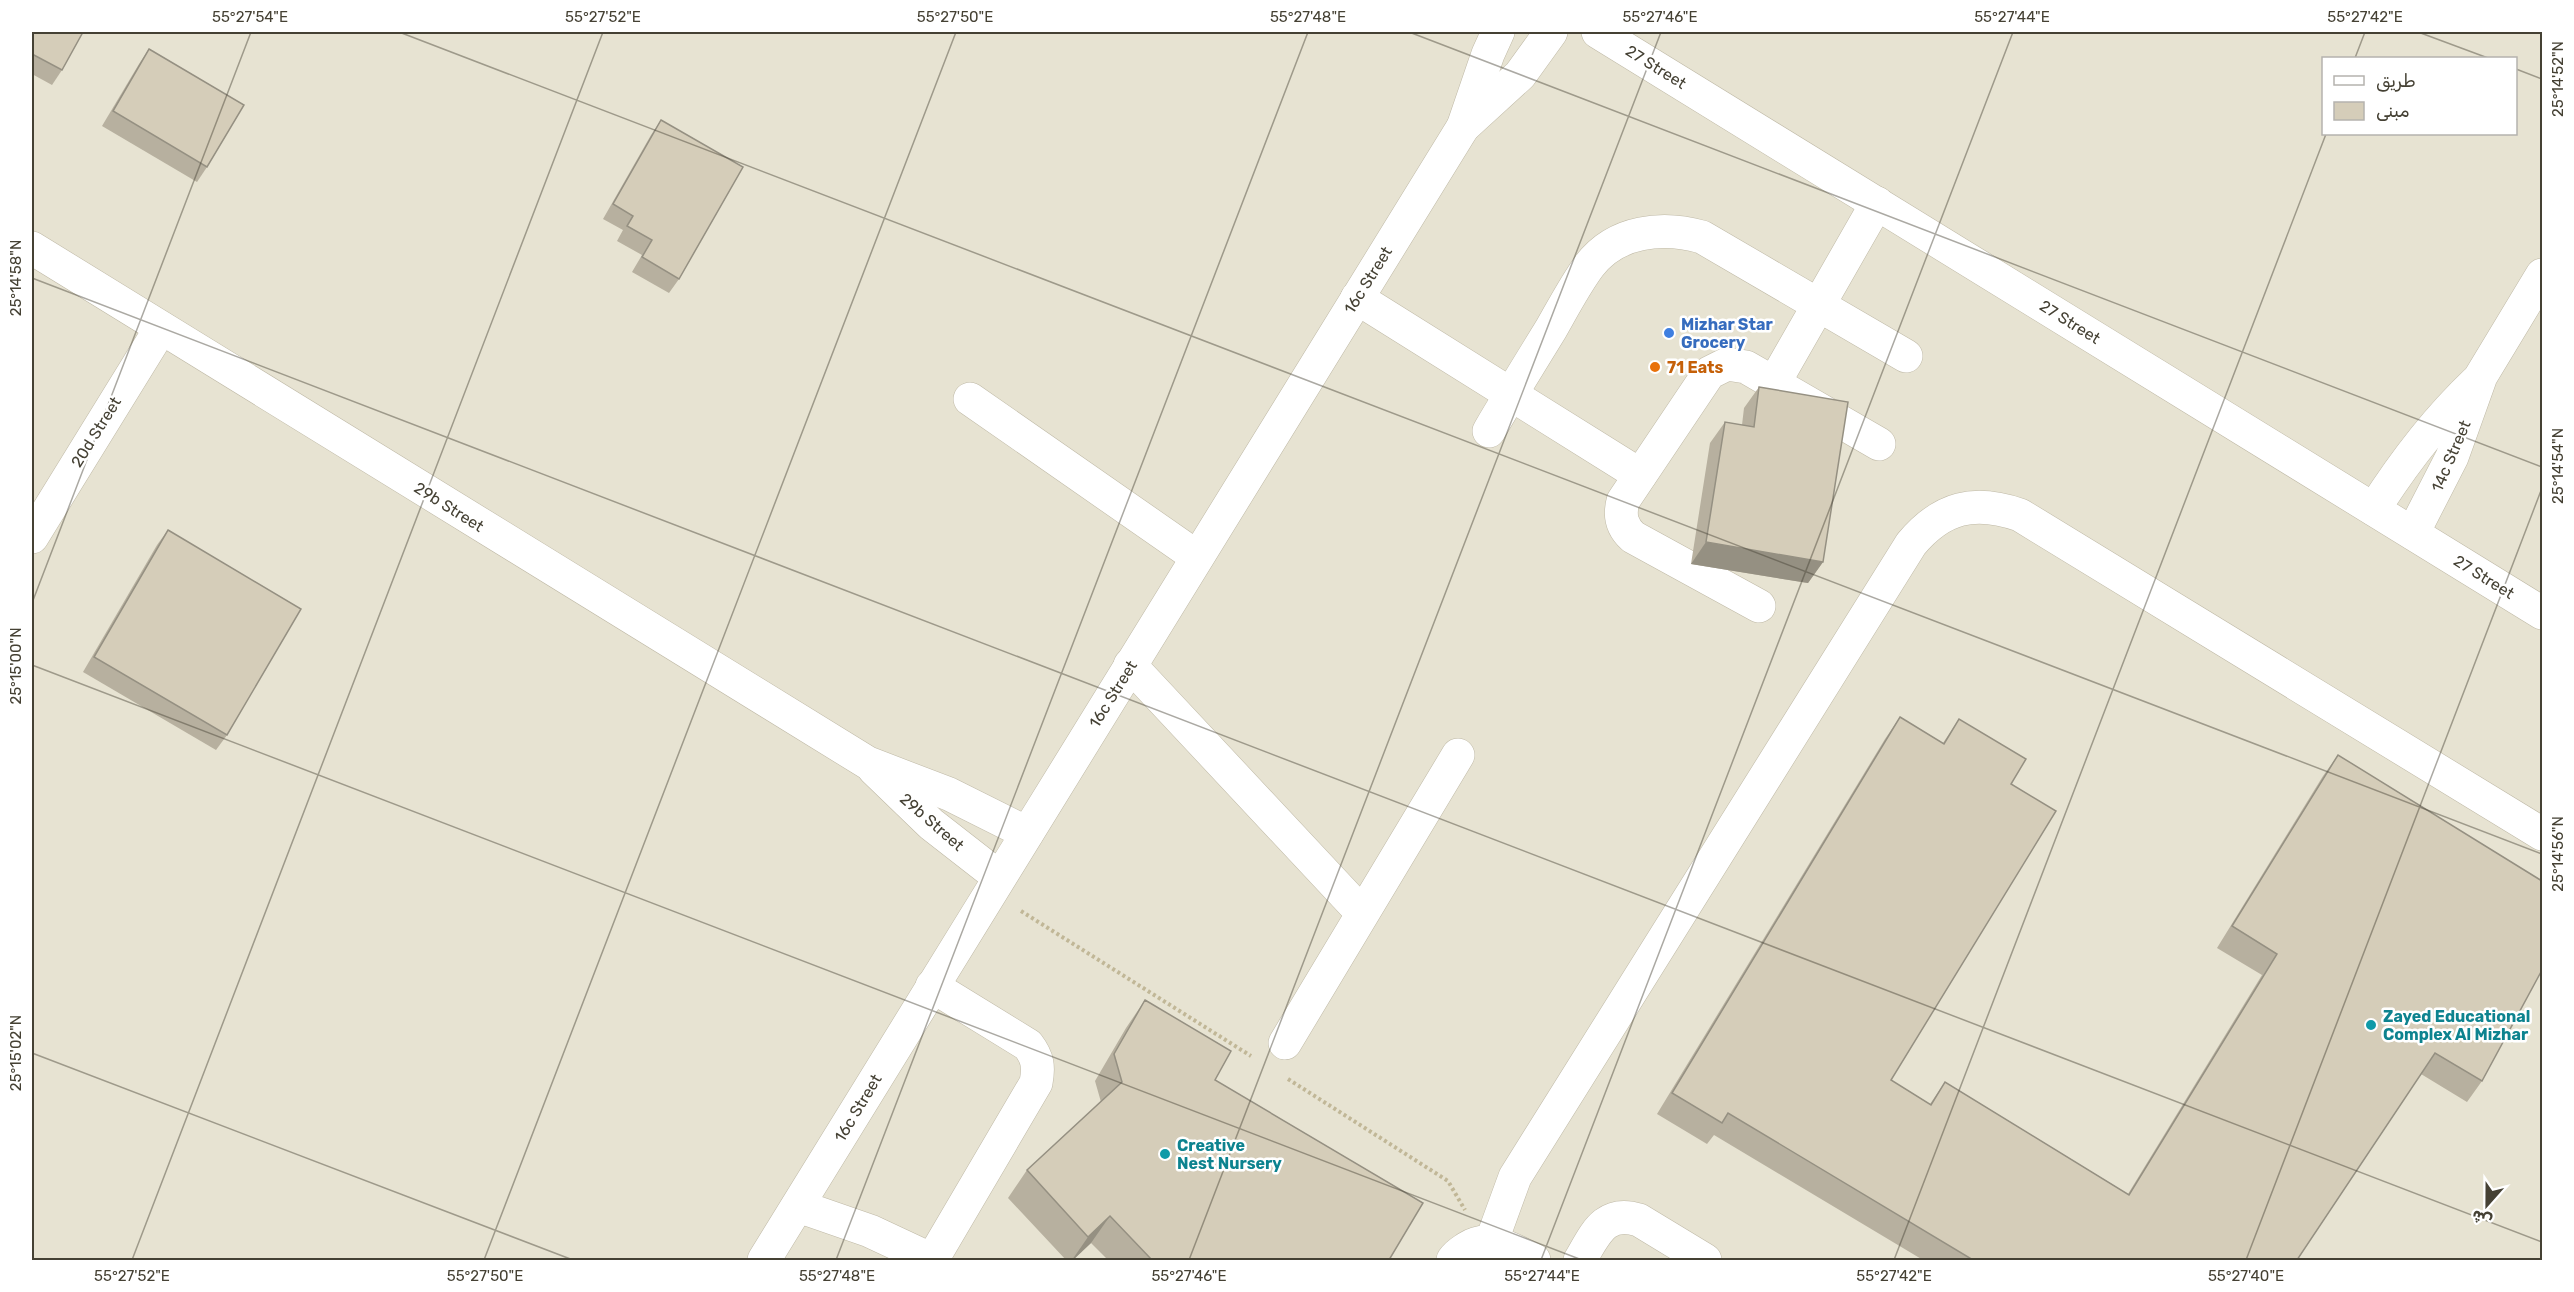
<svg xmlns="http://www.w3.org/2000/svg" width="2574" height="1292" font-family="Rubik,'Noto Naskh Arabic',sans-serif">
<rect width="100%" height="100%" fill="#f3f0e4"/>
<path fill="#e7e3d2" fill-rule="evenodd" d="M 32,32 L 2542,32 L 2542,1260 L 32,1260 ZM 2324,58 L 2516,58 L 2516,134 L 2324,134 Z"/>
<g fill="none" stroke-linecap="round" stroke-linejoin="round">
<g stroke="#bfb9a6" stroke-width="34">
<g id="minor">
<path d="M 1598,32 L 2542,613"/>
<path d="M 1463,127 L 1520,75 L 1551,32"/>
<path d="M 32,248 L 868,763 L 949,794 L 1027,833"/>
<path d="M 1357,298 L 1640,475"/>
<path d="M 1774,383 L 1877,203"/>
<path d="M 970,399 L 1197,557"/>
<path d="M 1489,431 C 1509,397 1530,363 1551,329 C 1563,308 1575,285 1589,266 C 1616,230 1663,226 1702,237 L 1906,356"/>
<path d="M 2374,509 C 2404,462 2436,420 2476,382"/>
<path d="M 2413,533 L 2452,457 L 2481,376 L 2542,275"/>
<path d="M 32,537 L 161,328"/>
<path d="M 1759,606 L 1633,537 C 1622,527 1619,516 1623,501 L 1709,373 L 1727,364 L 1746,367 L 1879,444"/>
<path d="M 1130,665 L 1362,913"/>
<path d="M 874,769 L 931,824 L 999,877"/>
<path d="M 1285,1043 L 1458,755"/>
<path d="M 798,1206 L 870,1231 L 932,1260"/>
<path d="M 1492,1240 L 1515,1177 L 1911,544 C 1942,507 1974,499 2020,515 L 2542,834"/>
<path d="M 764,1260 L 1463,127 L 1488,54 L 1498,32"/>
<path d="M 932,1260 L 1036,1083 C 1039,1067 1038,1058 1028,1045 L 932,986"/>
<path d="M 1453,1260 C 1457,1254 1461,1252 1467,1248 C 1490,1233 1512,1250 1534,1260"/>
<path d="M 1580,1260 C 1595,1235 1604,1209 1639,1220 L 1705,1260"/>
</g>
</g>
<g stroke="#c1b797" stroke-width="4" stroke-dasharray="3 3" stroke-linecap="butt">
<path d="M 1021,911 L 1251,1056"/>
<path d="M 1288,1079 L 1448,1181 L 1465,1210"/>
</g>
<use href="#minor" stroke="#fff" stroke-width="33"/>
</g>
<g fill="#b7b09f">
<path d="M 32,32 L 62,70 L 52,85 L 32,74 Z"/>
<path d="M 149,49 L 207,167 L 197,182 L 102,126 L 139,64 Z"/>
<path d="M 661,120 L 679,279 L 669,293 L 632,272 L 642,255 L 617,241 L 623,230 L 603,219 L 651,135 Z"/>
<path d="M 1759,387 L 1823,562 L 1808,583 L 1691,564 L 1710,443 L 1725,422 L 1742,425 L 1744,408 Z"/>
<path d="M 168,530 L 227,735 L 216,750 L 83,672 L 157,545 Z"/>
<path d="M 1900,717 L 1943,743 L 1959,719 L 2011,784 L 1891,1080 L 1930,1104 L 1945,1082 L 2128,1194 L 2262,975 L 2217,948 L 2323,776 L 2338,755 L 2482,1081 L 2467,1102 L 2421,1074 L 2297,1260 L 1923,1260 L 1714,1135 L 1707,1144 L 1657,1114 L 1885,739 Z"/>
<path d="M 1145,1000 L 1215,1080 L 1389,1260 L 1108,1260 L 1091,1243 L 1073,1260 L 1066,1260 L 1008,1198 L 1027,1170 L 1101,1102 L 1095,1081 L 1126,1028 Z"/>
</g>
<g fill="#959082">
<path d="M 1706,542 L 1823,562 L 1808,583 L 1691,564 Z"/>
<path d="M 1110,1216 L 1091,1243 L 1073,1260 L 1072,1260 L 1088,1237 Z"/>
</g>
<g fill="#d5cdb9" stroke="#959082" stroke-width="1.5">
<path d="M 32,32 L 83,32 L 62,70 L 32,54 Z"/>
<path d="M 149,49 L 244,105 L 207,167 L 113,111 Z"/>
<path d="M 661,120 L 743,167 L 679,279 L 642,257 L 652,240 L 627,226 L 633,216 L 613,204 Z"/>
<path d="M 1759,387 L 1848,402 L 1823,562 L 1706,542 L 1725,422 L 1754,427 Z"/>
<path d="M 168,530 L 301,609 L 227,735 L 94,657 Z"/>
<path d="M 1900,717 L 1944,744 L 1959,719 L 2026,759 L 2011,784 L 2056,811 L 1891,1080 L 1931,1105 L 1945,1082 L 2129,1195 L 2277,954 L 2232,926 L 2338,755 L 2542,881 L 2542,970 L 2482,1081 L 2435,1053 L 2297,1260 L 1973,1260 L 1728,1113 L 1722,1123 L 1672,1093 Z"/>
<path d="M 1145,1000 L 1231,1051 L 1215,1080 L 1423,1203 L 1389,1260 L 1152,1260 L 1110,1216 L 1088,1237 L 1027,1170 L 1122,1082 L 1114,1054 Z"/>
</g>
<path fill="none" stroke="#454134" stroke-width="1.5" stroke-opacity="0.45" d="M 399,32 L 2542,854M 1409,32 L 2542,467M 2418,32 L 2488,58M 2355,58 L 2365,32M 2516,69 L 2542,79M 32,278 L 2542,1242M 32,603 L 251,32M 32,665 L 1582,1260M 32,1053 L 573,1260M 132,1260 L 603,32M 484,1260 L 956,32M 836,1260 L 1308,32M 1189,1260 L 1661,32M 1541,1260 L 2013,32M 1894,1260 L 2326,134M 2246,1260 L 2542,488"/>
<circle fill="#3f7fe0" stroke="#fff" stroke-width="2" cx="1669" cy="333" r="6"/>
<circle fill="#e8710a" stroke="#fff" stroke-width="2" cx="1655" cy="367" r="6"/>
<g fill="#0f9aa8" stroke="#fff" stroke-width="2">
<circle cx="2371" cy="1025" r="6"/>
<circle cx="1165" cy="1154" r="6"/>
</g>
<g text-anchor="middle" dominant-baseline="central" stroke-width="5" stroke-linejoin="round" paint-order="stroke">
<g font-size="16" fill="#454134" stroke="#fff">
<text transform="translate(1656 67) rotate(32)">27 Street</text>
<text transform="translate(1368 280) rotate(-58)">16c Street</text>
<text transform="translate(2070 322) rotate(32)">27 Street</text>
<text transform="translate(96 432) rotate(-58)">20d Street</text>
<text transform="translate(2451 456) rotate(-67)">14c Street</text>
<text transform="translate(449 507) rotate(32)">29b Street</text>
<text transform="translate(2484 577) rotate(32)">27 Street</text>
<text transform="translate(1113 694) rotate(-58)">16c Street</text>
<text transform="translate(932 822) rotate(41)">29b Street</text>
<text transform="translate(858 1108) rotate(-59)">16c Street</text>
</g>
<g font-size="16" font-weight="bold" fill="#366cbe" stroke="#fff" text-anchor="start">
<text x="1681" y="324">Mizhar Star<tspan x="1681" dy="18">Grocery</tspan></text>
</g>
<g font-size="16" font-weight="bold" fill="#c56008" stroke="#fff" text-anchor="start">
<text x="1667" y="367">71 Eats</text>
</g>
<g font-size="16" font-weight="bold" fill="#0d838f" stroke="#fff" text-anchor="start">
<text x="2383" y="1016">Zayed Educational<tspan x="2383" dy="18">Complex Al Mizhar</tspan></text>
<text x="1177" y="1145">Creative<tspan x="1177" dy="18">Nest Nursery</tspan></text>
</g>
</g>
<rect width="2574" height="1292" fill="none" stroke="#ffffff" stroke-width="66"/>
<rect x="2322" y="57" width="195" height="78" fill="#ffffff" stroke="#b5b3ae" stroke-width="1.5"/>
<rect x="2334" y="76" width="30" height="9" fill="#ffffff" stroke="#b5b3ae" stroke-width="1.5"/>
<text x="2376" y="87" font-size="18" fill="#454134">طريق</text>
<rect x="2334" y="102" width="30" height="18" fill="#d5cdb9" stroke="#b5b3ae" stroke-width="1.5"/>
<text x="2376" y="117" font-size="18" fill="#454134">مبنى</text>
<g transform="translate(2487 1205) rotate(201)" stroke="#ffffff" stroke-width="4.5" paint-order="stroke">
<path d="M0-4.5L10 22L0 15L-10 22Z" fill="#454134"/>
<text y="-9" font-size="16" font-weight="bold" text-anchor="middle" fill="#454134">ش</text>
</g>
<rect x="33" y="33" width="2508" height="1226" fill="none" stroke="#454134" stroke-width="2"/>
<g font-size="15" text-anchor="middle" fill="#454134">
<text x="250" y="22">55°27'54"E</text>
<text x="603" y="22">55°27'52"E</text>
<text x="955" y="22">55°27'50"E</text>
<text x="1308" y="22">55°27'48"E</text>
<text x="1660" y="22">55°27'46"E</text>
<text x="2012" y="22">55°27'44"E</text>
<text x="2365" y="22">55°27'42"E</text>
<text transform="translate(2558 79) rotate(-90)" y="5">25°14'52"N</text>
<text transform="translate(16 278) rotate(-90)" y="5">25°14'58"N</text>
<text transform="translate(2558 466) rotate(-90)" y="5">25°14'54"N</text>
<text transform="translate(16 666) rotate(-90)" y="5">25°15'00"N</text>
<text transform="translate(2558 854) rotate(-90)" y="5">25°14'56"N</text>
<text transform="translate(16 1053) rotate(-90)" y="5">25°15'02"N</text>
<text x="132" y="1281">55°27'52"E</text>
<text x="485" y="1281">55°27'50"E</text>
<text x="837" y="1281">55°27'48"E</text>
<text x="1189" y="1281">55°27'46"E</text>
<text x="1542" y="1281">55°27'44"E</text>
<text x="1894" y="1281">55°27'42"E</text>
<text x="2246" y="1281">55°27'40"E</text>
</g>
</svg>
